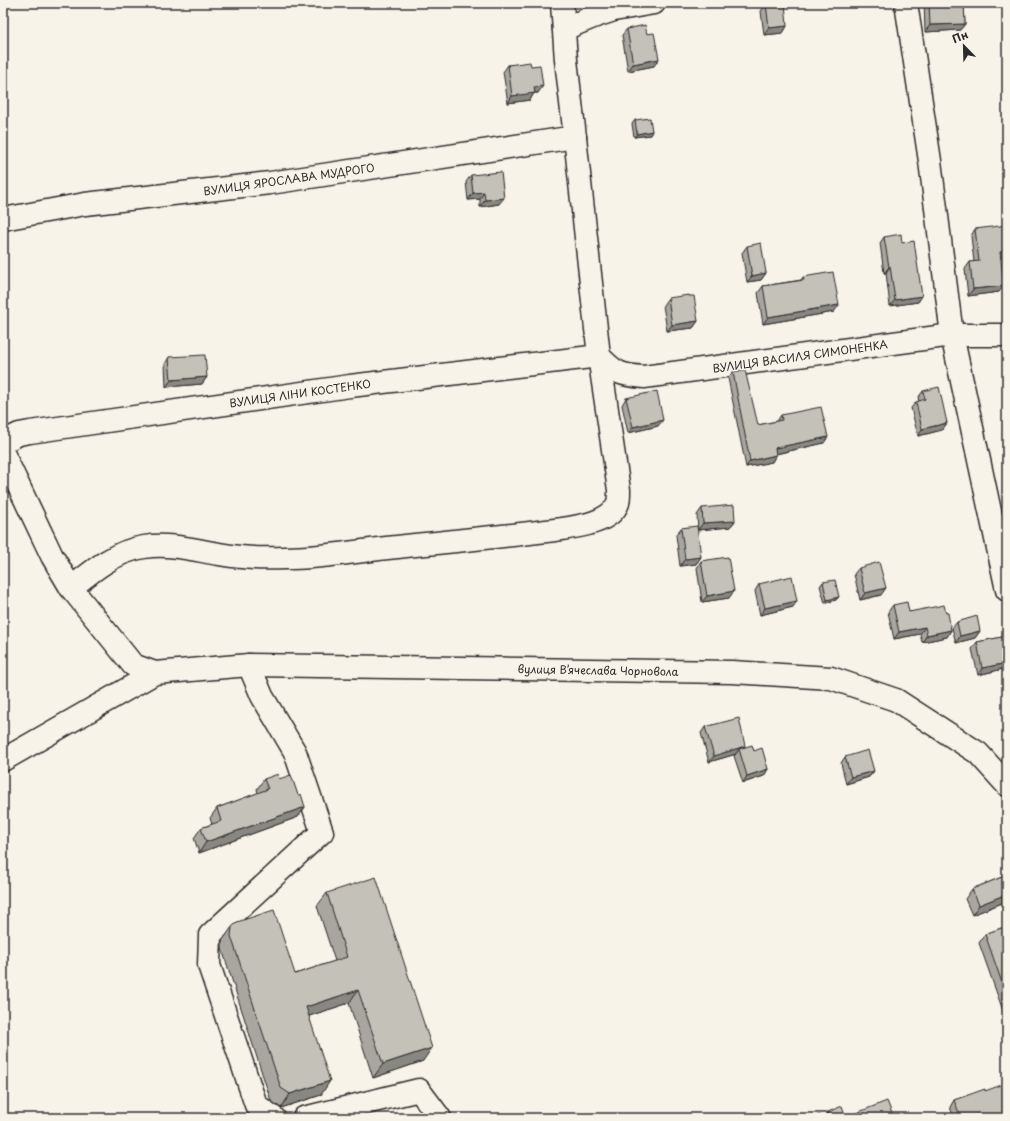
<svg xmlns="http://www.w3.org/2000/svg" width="1010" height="1121" font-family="'Playpen Sans',sans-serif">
<rect width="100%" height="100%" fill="#f7f3e8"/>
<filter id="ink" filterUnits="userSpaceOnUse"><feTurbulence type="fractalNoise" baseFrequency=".025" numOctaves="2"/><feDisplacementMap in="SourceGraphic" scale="8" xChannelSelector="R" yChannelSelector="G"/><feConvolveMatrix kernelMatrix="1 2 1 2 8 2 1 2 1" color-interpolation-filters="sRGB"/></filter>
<g filter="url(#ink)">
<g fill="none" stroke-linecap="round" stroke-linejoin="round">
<g stroke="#2b2b2b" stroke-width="25">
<g id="minor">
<path d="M 906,3 L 930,161 L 952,335 L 1007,590"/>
<path d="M 564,29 L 593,17 L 614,10 L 654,3"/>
<path d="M 3,219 L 85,204 L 270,183 L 575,137"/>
<path d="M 599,356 C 615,373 620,375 644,377 L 952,335 L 1007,335"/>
<path d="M 3,442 L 19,434 L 30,432 L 350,386 L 599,356"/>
<path d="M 3,453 L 52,556 L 71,588 L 133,665 L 155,673"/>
<path d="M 71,588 C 93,570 116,551 144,547 C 170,543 194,550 219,554 C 240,558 263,559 285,558 C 319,558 353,552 387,548 C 443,542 499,537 555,530 C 574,527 610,524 618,503 C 619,499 619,494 619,490 L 599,356 L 575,137 L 566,60 L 562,3"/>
<path d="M 249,665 L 262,696 L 295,752 L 322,832 L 210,935 L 209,965 L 256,1105 L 274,1118"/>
<path d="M 3,760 L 155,673 L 249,665 L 732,672 L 831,678 L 896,700 L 978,753 L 1007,785"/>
<path d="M 304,1118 L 419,1090 L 440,1118"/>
</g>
</g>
<use href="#minor" stroke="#f7f3e8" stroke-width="22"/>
</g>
<g fill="#a9a69f" stroke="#2b2b2b">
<path d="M 924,3 L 964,3 L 965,24 L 960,30 L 925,32 Z"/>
<path d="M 766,4 L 787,26 L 783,33 L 764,35 L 761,11 Z"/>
<path d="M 627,29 L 647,34 L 654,66 L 628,71 L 622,35 Z"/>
<path d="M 508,65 L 531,66 L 538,93 L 534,93 L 530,100 L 508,103 L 503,72 Z"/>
<path d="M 635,120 L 652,131 L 650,135 L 634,137 L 632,124 Z"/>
<path d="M 471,175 L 499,204 L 480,207 L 480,199 L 468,200 L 466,182 Z"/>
<path d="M 975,229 L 1000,258 L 999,292 L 968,296 L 965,269 L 970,262 L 974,262 L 971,236 Z"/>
<path d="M 884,237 L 902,243 L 922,296 L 918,302 L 890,306 L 886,273 L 884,273 L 880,243 Z"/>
<path d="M 747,246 L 766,273 L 761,280 L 747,282 L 742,253 Z"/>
<path d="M 803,277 L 834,312 L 763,324 L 758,293 L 763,286 L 801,280 Z"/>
<path d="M 668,298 L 698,321 L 693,328 L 667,331 L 663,305 Z"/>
<path d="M 169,357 L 207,377 L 202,384 L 166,387 L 165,364 Z"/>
<path d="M 733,372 L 758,425 L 777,421 L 781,415 L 824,443 L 776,454 L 772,462 L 746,467 L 728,378 Z"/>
<path d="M 923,391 L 947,423 L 942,430 L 918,436 L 911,408 L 916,402 L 919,401 L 918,398 Z"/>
<path d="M 626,398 L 658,426 L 628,433 L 622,405 Z"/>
<path d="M 1007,406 L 1007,418 L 1005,409 Z"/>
<path d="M 702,508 L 735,521 L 730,527 L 698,530 L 697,515 Z"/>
<path d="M 681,528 L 701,557 L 696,564 L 680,566 L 676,535 Z"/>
<path d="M 701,561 L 729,598 L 702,602 L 697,568 Z"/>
<path d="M 859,568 L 881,595 L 860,600 L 854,574 Z"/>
<path d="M 823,582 L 836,600 L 825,603 L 820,586 Z"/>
<path d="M 759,584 L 793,607 L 760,615 L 755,591 Z"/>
<path d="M 893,605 L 909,612 L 946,613 L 951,630 L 947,637 L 922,642 L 920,634 L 894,639 L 888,612 Z"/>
<path d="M 957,622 L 980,631 L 975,638 L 956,643 L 952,628 Z"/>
<path d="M 1007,636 L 1007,668 L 978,675 L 972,649 L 977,642 Z"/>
<path d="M 705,727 L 744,748 L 754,751 L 768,769 L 764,776 L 743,783 L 734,756 L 736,754 L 709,762 L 701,733 Z"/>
<path d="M 845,757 L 874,771 L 869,777 L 846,784 L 841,763 Z"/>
<path d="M 264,779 L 279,779 L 298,795 L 305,807 L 298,817 L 199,853 L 194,838 L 201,828 L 212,824 L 210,818 L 217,808 L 258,793 L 257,789 Z"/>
<path d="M 1007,875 L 1007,901 L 972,915 L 965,899 L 972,889 Z"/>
<path d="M 327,893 L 423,1061 L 373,1078 L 349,1003 L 309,1016 L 321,1095 L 281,1108 L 271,1101 L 222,949 L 222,941 L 232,927 L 295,974 L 335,961 L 317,906 Z"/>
<path d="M 1007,926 L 1007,1022 L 979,943 L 985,934 Z"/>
<path d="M 985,1091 L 1007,1118 L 954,1118 L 950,1107 L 954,1100 Z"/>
<path d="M 828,1112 L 846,1117 L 893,1116 L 896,1118 L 824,1118 Z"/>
</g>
<g fill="#898782" stroke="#2b2b2b">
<path d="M 965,24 L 960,30 L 925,32 L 930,25 Z"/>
<path d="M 787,26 L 783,33 L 764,35 L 769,28 Z"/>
<path d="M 659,59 L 654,66 L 628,71 L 633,64 Z"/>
<path d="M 543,86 L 538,93 L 534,93 L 530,100 L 508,103 L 512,96 L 534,87 Z"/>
<path d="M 652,131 L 650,135 L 634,137 L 637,134 Z"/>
<path d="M 484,192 L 480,199 L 468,200 L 473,193 Z"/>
<path d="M 504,198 L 499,204 L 480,207 L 485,200 Z"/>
<path d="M 1007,251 L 1007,257 L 995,259 L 1000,252 Z"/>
<path d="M 890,266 L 886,273 L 884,273 L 889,267 Z"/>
<path d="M 766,273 L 761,280 L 747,282 L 752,276 Z"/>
<path d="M 1004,286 L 999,292 L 968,296 L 973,289 Z"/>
<path d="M 922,296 L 918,302 L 890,306 L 895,300 Z"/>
<path d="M 839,305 L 834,312 L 763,324 L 768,317 Z"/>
<path d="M 698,321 L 693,328 L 667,331 L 672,325 Z"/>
<path d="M 207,377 L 202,384 L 166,387 L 171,380 Z"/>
<path d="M 663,420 L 658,426 L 628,433 L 633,427 Z"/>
<path d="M 947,423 L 942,430 L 918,436 L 922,429 Z"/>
<path d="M 828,437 L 824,443 L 771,455 L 775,448 Z"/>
<path d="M 776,455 L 772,462 L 746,467 L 750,461 Z"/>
<path d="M 735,521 L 730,527 L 698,530 L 703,523 Z"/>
<path d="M 701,557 L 696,564 L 680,566 L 685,559 Z"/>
<path d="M 886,588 L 881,595 L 860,600 L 865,593 Z"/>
<path d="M 734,591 L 729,598 L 702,602 L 707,596 Z"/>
<path d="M 839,597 L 836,600 L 825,603 L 827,600 Z"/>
<path d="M 797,601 L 793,607 L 760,615 L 765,608 Z"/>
<path d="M 925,627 L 920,634 L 894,639 L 899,632 Z"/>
<path d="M 951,630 L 947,637 L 922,642 L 927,635 Z"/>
<path d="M 980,631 L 975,638 L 956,643 L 960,636 Z"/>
<path d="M 1007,663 L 1007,668 L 978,675 L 982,668 Z"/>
<path d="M 745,746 L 741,753 L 739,749 L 736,754 L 709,762 L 714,756 Z"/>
<path d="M 768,769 L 764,776 L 743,783 L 747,776 Z"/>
<path d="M 874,771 L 869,777 L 846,784 L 851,777 Z"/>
<path d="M 305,807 L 298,817 L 199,853 L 206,842 Z"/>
<path d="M 1007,894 L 1007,901 L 972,915 L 979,905 Z"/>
<path d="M 358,990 L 349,1003 L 297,1020 L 306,1007 Z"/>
<path d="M 432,1048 L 423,1061 L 373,1078 L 383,1064 Z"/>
<path d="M 330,1081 L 321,1095 L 281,1108 L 290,1094 Z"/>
<path d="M 1007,1113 L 1007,1118 L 994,1118 Z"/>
</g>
<g fill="#c4c1b9" stroke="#2b2b2b">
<path d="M 781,3 L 785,3 L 787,26 L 769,28 L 766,4 Z"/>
<path d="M 929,3 L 964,3 L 965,24 L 930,25 Z"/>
<path d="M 645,25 L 647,34 L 654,33 L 659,59 L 633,64 L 627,29 Z"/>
<path d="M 530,62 L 531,66 L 540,65 L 543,86 L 534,87 L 535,93 L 512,96 L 508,65 Z"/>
<path d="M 650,118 L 652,131 L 637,134 L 635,120 Z"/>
<path d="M 501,172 L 504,198 L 485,200 L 484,192 L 473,193 L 471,175 Z"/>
<path d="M 1007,225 L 1007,251 L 1000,252 L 1004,286 L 973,289 L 970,262 L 979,261 L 975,229 Z"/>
<path d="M 901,234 L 902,243 L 914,241 L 922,296 L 895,300 L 890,266 L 889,267 L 884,237 Z"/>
<path d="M 761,243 L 766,273 L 752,276 L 747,246 Z"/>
<path d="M 833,272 L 839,305 L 768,317 L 763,286 L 804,280 L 803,277 Z"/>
<path d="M 689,295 L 689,296 L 694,296 L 698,321 L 672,325 L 668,298 Z"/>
<path d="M 205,355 L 207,377 L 171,380 L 169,357 Z"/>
<path d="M 745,370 L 758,425 L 782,420 L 781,415 L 821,407 L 828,437 L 775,448 L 776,455 L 750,461 L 733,372 Z"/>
<path d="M 939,387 L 947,423 L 922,429 L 916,402 L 925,399 L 923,391 Z"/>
<path d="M 657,391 L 663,420 L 633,427 L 626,398 Z"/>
<path d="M 734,505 L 735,521 L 703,523 L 702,508 Z"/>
<path d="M 697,526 L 701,557 L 685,559 L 681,528 Z"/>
<path d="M 728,557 L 734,591 L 707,596 L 701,561 Z"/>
<path d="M 879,562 L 886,588 L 865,593 L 859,568 Z"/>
<path d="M 792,576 L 797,601 L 765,608 L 759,584 Z"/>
<path d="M 835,580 L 839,597 L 827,600 L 823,582 Z"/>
<path d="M 907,602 L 909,612 L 944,605 L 946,613 L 948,613 L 951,630 L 927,635 L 925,627 L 899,632 L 893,605 Z"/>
<path d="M 977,616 L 980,631 L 960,636 L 957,622 Z"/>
<path d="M 1007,636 L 1007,663 L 982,668 L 977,642 Z"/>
<path d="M 739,718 L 745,746 L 714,756 L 705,727 Z"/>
<path d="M 752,745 L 754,751 L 762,748 L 768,769 L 747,776 L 739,749 Z"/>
<path d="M 868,750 L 874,771 L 851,777 L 845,757 Z"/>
<path d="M 278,774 L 279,779 L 291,775 L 298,795 L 301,794 L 305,807 L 206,842 L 201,828 L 221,821 L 217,808 L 268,789 L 264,779 Z"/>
<path d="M 1007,875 L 1007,894 L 979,905 L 972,889 Z"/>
<path d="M 376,877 L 432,1048 L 383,1064 L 358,990 L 306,1007 L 330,1081 L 290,1094 L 281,1088 L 231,936 L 232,927 L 237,922 L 274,910 L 295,974 L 347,957 L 327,893 Z"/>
<path d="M 1007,926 L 1007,997 L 985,934 Z"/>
<path d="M 1007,1083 L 1007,1113 L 994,1118 L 961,1118 L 954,1100 L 985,1089 L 985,1091 Z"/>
<path d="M 887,1101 L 893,1116 L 895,1116 L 896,1118 L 830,1118 L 828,1112 L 842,1106 L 846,1117 Z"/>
<path d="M 820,1115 L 821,1118 L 811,1118 Z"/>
</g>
</g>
<g text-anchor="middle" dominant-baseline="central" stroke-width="3" stroke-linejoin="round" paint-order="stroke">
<g font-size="11" fill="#2b2b2b" stroke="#f7f3e8">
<text transform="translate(289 179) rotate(-8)">ВУЛИЦЯ ЯРОСЛАВА МУДРОГО</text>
<text transform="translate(800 356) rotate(-8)">ВУЛИЦЯ ВАСИЛЯ СИМОНЕНКА</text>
<text transform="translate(300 393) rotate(-8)">ВУЛИЦЯ ЛІНИ КОСТЕНКО</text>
<text transform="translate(598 670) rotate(1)">вулиця Вʼячеслава Чорновола</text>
</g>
</g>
<rect width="1010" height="1121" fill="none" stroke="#f7f3e8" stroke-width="16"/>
<rect x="8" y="8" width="994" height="1105" fill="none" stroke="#2b2b2b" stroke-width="1.5" filter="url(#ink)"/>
<g transform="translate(964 46) rotate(337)" stroke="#f7f3e8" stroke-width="3" paint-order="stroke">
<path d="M0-3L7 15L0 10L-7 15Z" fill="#2b2b2b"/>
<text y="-6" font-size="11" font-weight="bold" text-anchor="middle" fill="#2b2b2b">Пн</text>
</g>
</svg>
